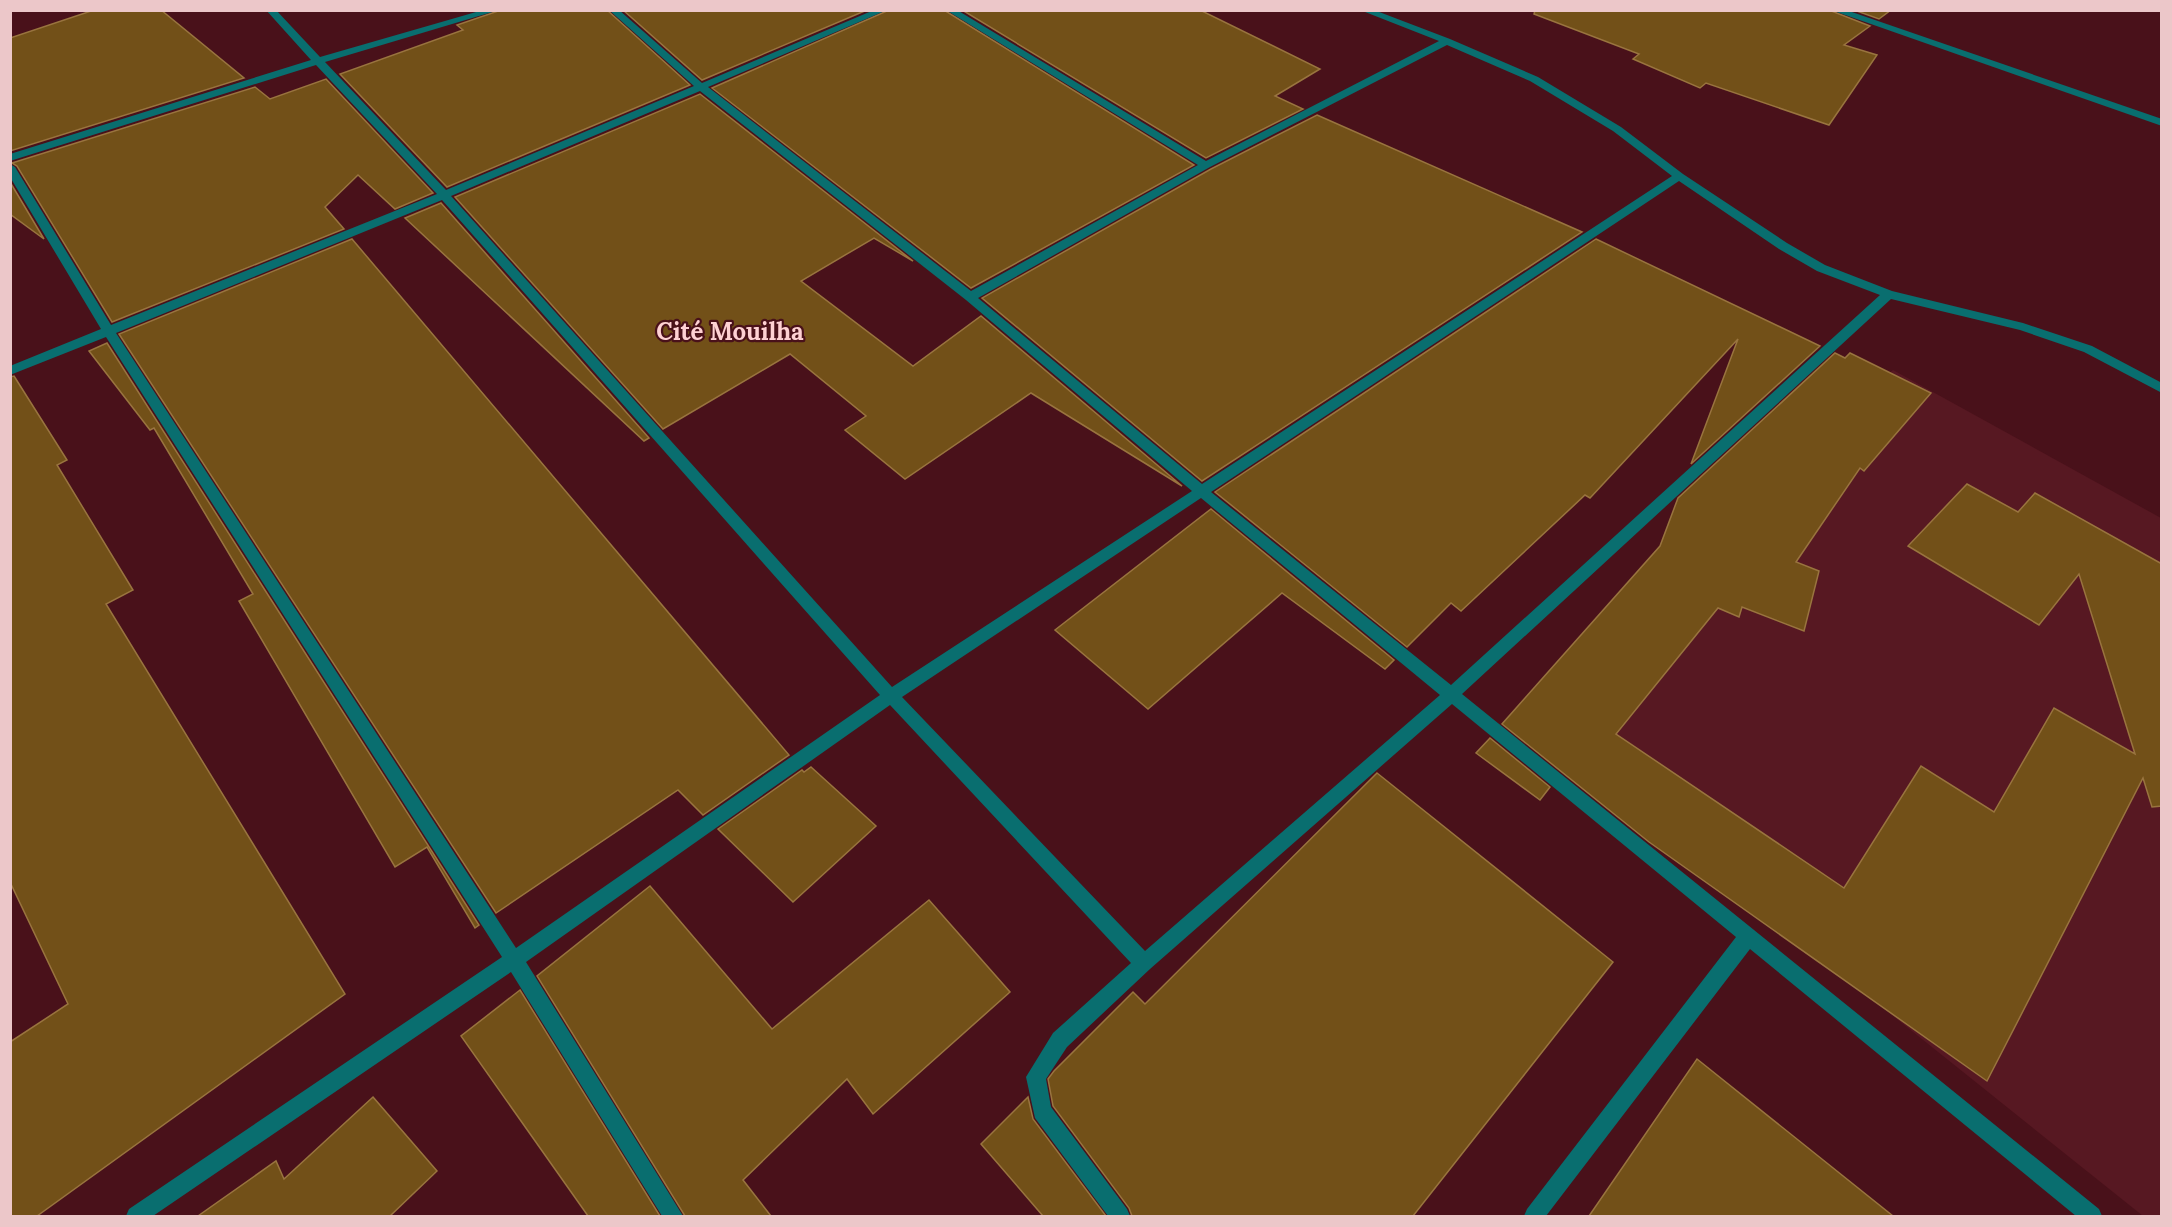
<svg xmlns="http://www.w3.org/2000/svg" width="2172" height="1227" font-family="Lora,serif">
<rect width="100%" height="100%" fill="#49111a"/>
<path fill="#571822" d="M 1893,370 L 2161,518 L 2161,1216 L 2143,1216 L 1516,714 Z"/>
<g fill="#725018" stroke="#99743f" stroke-width="1.5">
<path d="M 94,10 L 161,10 L 244,78 L 10,151 L 10,38 Z"/>
<path d="M 501,10 L 607,10 L 690,85 L 447,187 L 340,74 L 463,30 L 457,25 Z"/>
<path d="M 623,10 L 867,10 L 702,80 Z"/>
<path d="M 889,10 L 944,10 L 1194,165 L 971,288 L 712,88 Z"/>
<path d="M 962,10 L 1200,10 L 1320,69 L 1275,96 L 1303,109 L 1206,158 Z"/>
<path d="M 1535,10 L 1829,10 L 1870,26 L 1844,45 L 1877,55 L 1829,125 L 1706,83 L 1700,88 L 1633,59 L 1639,54 L 1534,14 Z"/>
<path d="M 1854,10 L 1891,10 L 1879,19 Z"/>
<path d="M 326,79 L 433,193 L 395,209 L 358,175 L 325,207 L 344,229 L 112,322 L 17,166 L 12,163 L 255,87 L 270,99 Z"/>
<path d="M 700,94 L 913,261 L 874,238 L 801,281 L 913,366 L 981,316 L 1182,486 L 1031,393 L 905,479 L 845,430 L 866,416 L 790,354 L 663,429 L 455,197 Z"/>
<path d="M 1317,115 L 1582,232 L 1202,481 L 982,298 L 1211,169 Z"/>
<path d="M 10,182 L 44,239 L 10,214 Z"/>
<path d="M 441,203 L 649,438 L 644,441 L 405,218 Z"/>
<path d="M 352,239 L 789,755 L 703,815 L 678,790 L 496,913 L 119,334 Z"/>
<path d="M 1596,239 L 1820,346 L 1691,464 L 1738,339 L 1590,498 L 1585,495 L 1461,611 L 1451,603 L 1407,647 L 1215,492 Z"/>
<path d="M 107,343 L 479,925 L 475,928 L 427,847 L 395,867 L 239,601 L 253,594 L 154,428 L 150,430 L 89,351 Z"/>
<path d="M 1835,353 L 1845,358 L 1850,353 L 1931,393 L 1864,471 L 1860,468 L 1796,562 L 1819,571 L 1804,631 L 1742,607 L 1739,617 L 1718,608 L 1616,734 L 1844,888 L 1921,766 L 1994,812 L 2054,708 L 2135,754 L 2079,574 L 2039,625 L 1908,546 L 1967,484 L 2018,512 L 2035,493 L 2162,564 L 2162,806 L 2152,807 L 2143,778 L 1987,1081 L 1649,842 L 1502,724 L 1660,546 L 1678,498 Z"/>
<path d="M 14,376 L 67,460 L 57,465 L 133,590 L 106,604 L 345,994 L 37,1216 L 10,1216 L 10,1042 L 68,1004 L 10,882 L 10,377 Z"/>
<path d="M 1211,509 L 1394,660 L 1385,669 L 1282,593 L 1148,709 L 1055,630 Z"/>
<path d="M 1490,738 L 1550,787 L 1540,800 L 1476,753 Z"/>
<path d="M 811,767 L 876,826 L 793,902 L 718,829 L 802,770 L 804,772 Z"/>
<path d="M 1377,773 L 1613,962 L 1413,1216 L 1132,1216 L 1129,1208 L 1053,1106 L 1048,1079 L 1054,1071 L 1133,992 L 1145,1004 Z"/>
<path d="M 650,886 L 772,1029 L 929,900 L 1010,992 L 873,1114 L 847,1079 L 743,1180 L 771,1216 L 685,1216 L 537,976 Z"/>
<path d="M 520,990 L 660,1216 L 588,1216 L 461,1036 Z"/>
<path d="M 1697,1059 L 1893,1216 L 1589,1216 Z"/>
<path d="M 373,1097 L 437,1171 L 390,1216 L 198,1216 L 276,1161 L 284,1179 Z"/>
<path d="M 1028,1097 L 1033,1119 L 1106,1216 L 1043,1216 L 981,1144 Z"/>
</g>
<g fill="none" stroke-linecap="round" stroke-linejoin="round">
<g fill="#096e6f" fill-rule="evenodd">
<path d="M 266,10 L 276,10 L 320,57 L 483,10 L 499,10 L 325,62 L 446,190 L 694,86 L 609,10 L 619,10 L 702,83 L 874,10 L 887,10 L 708,87 L 971,291 L 1198,165 L 946,10 L 957,10 L 1206,161 L 1439,41 L 1360,10 L 1374,10 L 1450,39 L 1538,77 L 1621,127 L 1683,174 L 1787,243 L 1825,265 L 1892,291 L 2023,323 L 2092,346 L 2162,383 L 2162,393 L 2084,352 L 2020,330 L 1891,299 L 1462,694 L 2099,1209 L 2102,1216 L 2076,1216 L 1750,949 L 1546,1216 L 1524,1216 L 1527,1209 L 1736,937 L 1452,704 L 1150,969 L 1067,1047 L 1046,1079 L 1051,1107 L 1127,1209 L 1130,1216 L 1108,1216 L 1035,1118 L 1026,1077 L 1053,1033 L 1131,963 L 890,705 L 526,962 L 683,1216 L 662,1216 L 511,972 L 153,1216 L 126,1216 L 129,1209 L 502,957 L 106,337 L 10,375 L 10,366 L 101,329 L 10,177 L 10,164 L 15,167 L 111,325 L 437,194 L 316,65 L 10,161 L 10,154 L 311,60 ZM 1447,45 L 1530,81 L 1613,131 L 1672,176 L 1202,484 L 978,298 L 1210,167 ZM 700,91 L 966,300 L 1192,491 L 892,687 L 451,196 ZM 1679,181 L 1779,249 L 1817,271 L 1880,295 L 1451,685 L 1211,492 ZM 442,200 L 880,695 L 516,948 L 116,333 ZM 1201,498 L 1440,695 L 1145,951 L 902,697 Z"/>
<path d="M 1831,10 L 1846,10 L 2162,119 L 2162,126 Z"/>
</g>
</g>
<g text-anchor="middle" dominant-baseline="central" stroke-width="4.5" stroke-linejoin="round" paint-order="stroke">
<g font-size="24" font-weight="bold" fill="#fed1d3" stroke="#49111a">
<text x="730" y="331">Cité Mouilha</text>
</g>
</g>
<rect width="2172" height="1227" fill="none" stroke="#ecc7c9" stroke-width="24"/>
</svg>
